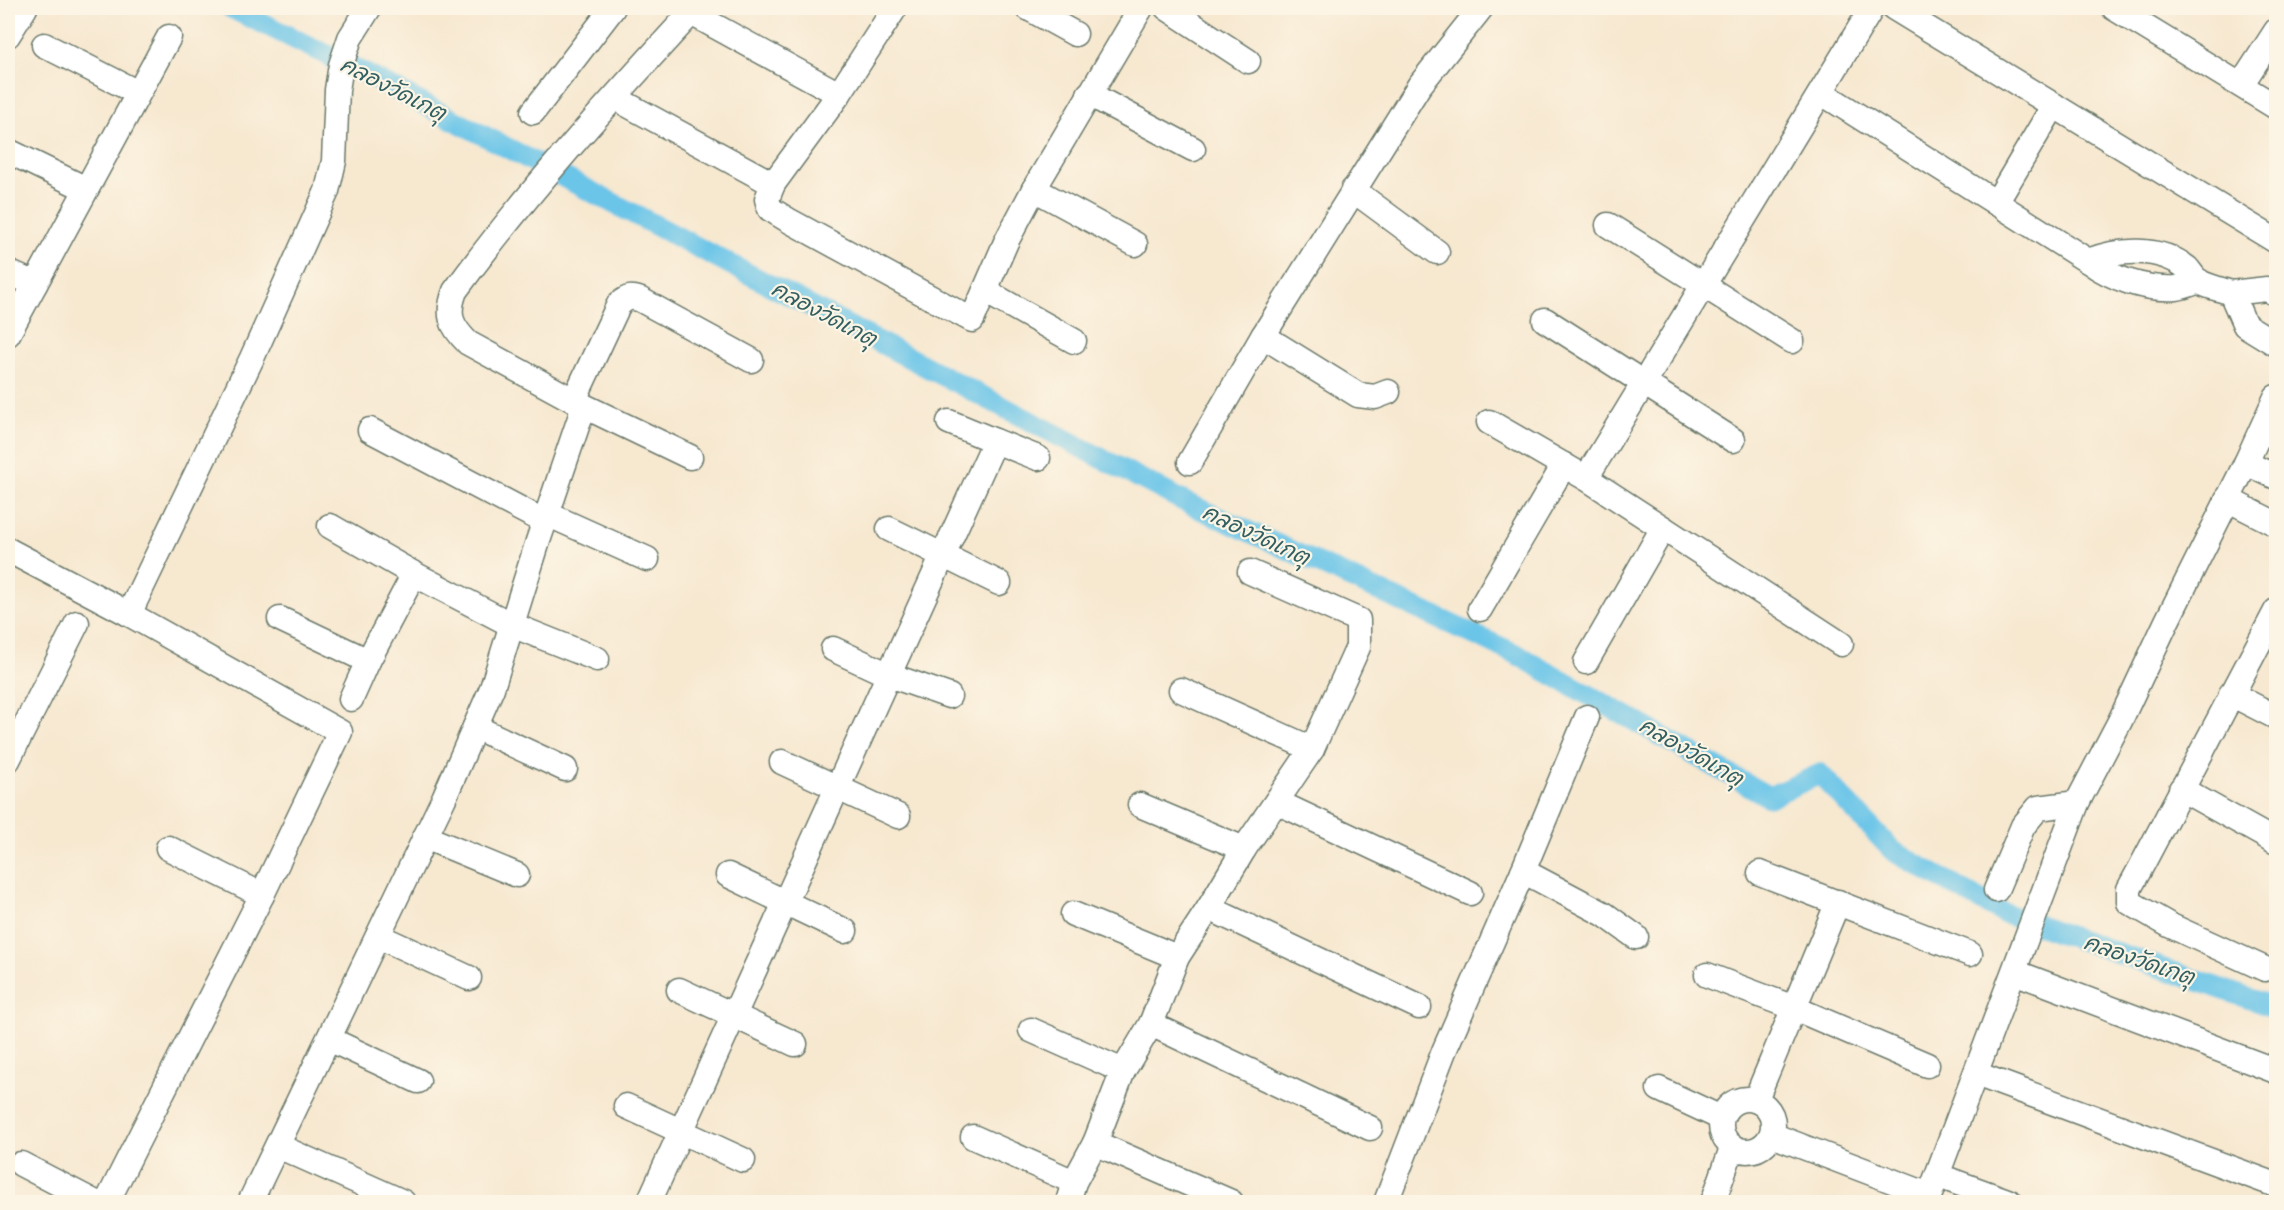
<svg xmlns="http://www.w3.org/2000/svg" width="2284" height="1210" font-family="Caveat,'Playpen Sans Thai',sans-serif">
<rect width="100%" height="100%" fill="#fcf5e5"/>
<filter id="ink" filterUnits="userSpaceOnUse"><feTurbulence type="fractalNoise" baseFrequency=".0167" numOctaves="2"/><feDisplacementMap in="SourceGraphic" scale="12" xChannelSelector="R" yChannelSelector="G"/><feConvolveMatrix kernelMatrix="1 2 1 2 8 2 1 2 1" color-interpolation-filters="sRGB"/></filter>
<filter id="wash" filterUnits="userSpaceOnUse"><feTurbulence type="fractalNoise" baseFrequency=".008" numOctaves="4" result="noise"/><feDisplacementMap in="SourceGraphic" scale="24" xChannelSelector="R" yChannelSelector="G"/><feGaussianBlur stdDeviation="1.35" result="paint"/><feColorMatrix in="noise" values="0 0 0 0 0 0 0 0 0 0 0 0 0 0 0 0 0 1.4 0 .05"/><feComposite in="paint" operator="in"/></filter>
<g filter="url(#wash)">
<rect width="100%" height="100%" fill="#f7e8d0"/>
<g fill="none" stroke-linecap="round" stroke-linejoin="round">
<path stroke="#6bc5e8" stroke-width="21" d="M 231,8 L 364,73 L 1189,504 L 1518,655 L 1769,797 L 1820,774 L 1893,851 L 2003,913 L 2276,1008"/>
</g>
</g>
<g filter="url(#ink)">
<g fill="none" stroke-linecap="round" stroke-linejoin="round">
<g stroke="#6b796b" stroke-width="27">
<g id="minor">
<path d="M 895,8 L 839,94 L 773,184 L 767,199 L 770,209 L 788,220 L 972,320 L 1006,242 L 1034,189 L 1141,8"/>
<path d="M 1028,8 L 1075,34"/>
<path d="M 1167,8 L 1248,61"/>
<path d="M 1894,8 L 2276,241"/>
<path d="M 2114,8 L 2276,107"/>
<path d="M 8,35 L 25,8"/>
<path d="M 44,45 L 138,93"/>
<path d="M 2241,85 L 2276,31"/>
<path d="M 1822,93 L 2088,261"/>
<path d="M 1089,94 L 1193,149"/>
<path d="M 626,104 L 773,184"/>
<path d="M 533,112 L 613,8"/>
<path d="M 8,151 L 86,189"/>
<path d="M 1034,189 L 1135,244"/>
<path d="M 1353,190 L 1437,252"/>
<path d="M 1996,203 L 2054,105"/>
<path d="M 1608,225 L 1792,341"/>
<path d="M 8,272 L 35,284"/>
<path d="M 2199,281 C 2191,284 2184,287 2176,288 C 2146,290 2112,279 2088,261 C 2118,249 2160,246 2187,268 C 2191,272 2194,279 2200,282 C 2208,287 2221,289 2231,293"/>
<path d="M 985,291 L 1074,341"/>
<path d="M 2276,294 L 2267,289 L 2231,293 L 2245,325 L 2276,344"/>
<path d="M 1545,320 L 1733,440"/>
<path d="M 8,334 L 169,37"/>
<path d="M 1263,336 L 1358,395 L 1375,397 L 1388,392"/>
<path d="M 574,400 L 619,304 C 628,297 631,296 641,300 L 751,360"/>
<path d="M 584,406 L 690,457"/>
<path d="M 949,422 L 995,441"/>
<path d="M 1489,422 L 1586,478 L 1841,644"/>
<path d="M 370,430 L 545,522"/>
<path d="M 1190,462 L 1263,336 L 1419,86 L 1481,8"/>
<path d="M 2246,463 L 2276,477"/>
<path d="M 1586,478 L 1872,8"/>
<path d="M 2227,499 L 2276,524"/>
<path d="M 547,514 L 647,559"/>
<path d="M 330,526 L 414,574"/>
<path d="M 889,529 L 999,583"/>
<path d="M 8,550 L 129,614 L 340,732 L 262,895 L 107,1202"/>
<path d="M 1480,609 L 1564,465"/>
<path d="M 129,614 L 252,358 L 327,191 L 334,161 L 337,90 L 341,65 L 350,38 L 369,8"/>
<path d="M 280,619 L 368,661"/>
<path d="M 833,649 L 889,675 L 949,696"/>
<path d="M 1586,662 L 1663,528"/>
<path d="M 1181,690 L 1312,749"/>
<path d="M 2231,694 L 2276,717"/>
<path d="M 351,699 L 368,661 L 414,574 L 512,625 L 597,659"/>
<path d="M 475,727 L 565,769"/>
<path d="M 8,760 L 77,623"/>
<path d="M 782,762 L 898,816"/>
<path d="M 2181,789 L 2276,842"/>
<path d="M 1277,802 L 1470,893"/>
<path d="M 1140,805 L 1244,849"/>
<path d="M 425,837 L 517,875"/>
<path d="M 168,848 L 262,895"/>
<path d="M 1523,871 L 1604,914 L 1636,937"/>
<path d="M 1760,873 L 1970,954"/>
<path d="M 728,875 L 845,931"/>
<path d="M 1996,890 L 2023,826 L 2038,808 L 2077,803"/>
<path d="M 1209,908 L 1419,1007"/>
<path d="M 1073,914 L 1177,957"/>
<path d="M 378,936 L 469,978"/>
<path d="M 2265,969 L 2169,925 L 2129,902 L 2129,889 L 2141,867 L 2276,611"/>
<path d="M 1707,975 L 1794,1008 L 1927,1065"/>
<path d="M 2025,976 L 2276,1071"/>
<path d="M 679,990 L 795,1044"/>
<path d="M 1151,1024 L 1370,1128"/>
<path d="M 1031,1030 L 1123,1071"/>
<path d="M 329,1039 L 418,1081"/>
<path d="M 1987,1078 L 2276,1185"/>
<path d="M 1659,1089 L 1721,1118"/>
<path d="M 1756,1099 L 1838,902"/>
<circle cx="1747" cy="1125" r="26"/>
<path d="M 626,1106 L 743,1160"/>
<path d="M 1772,1135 L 1929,1195"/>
<path d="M 973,1137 L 1074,1182"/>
<path d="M 278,1146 L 403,1202"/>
<path d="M 21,1164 L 94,1202"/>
<path d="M 1950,1180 L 2010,1202"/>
<path d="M 250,1202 L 444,798 L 492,688 L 538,541 L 584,406 L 468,343 C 451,326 446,315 455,291 C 527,192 608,103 691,13 L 839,94"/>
<path d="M 649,1202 L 995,441 L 1038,458"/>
<path d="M 1068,1202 L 1074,1182 L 1095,1143"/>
<path d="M 1231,1202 L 1095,1143 L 1123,1071 L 1151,1024 L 1177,957 L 1209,908 L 1244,849 L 1312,749 L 1358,647 L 1358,620 L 1250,572"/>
<path d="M 1386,1202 L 1444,1051 L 1523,871 L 1587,717"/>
<path d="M 1713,1202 L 1732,1148"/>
<path d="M 1927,1202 L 2077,803 L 2120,721 L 2167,621 L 2246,463 L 2276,397"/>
</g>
</g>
<use href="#minor" stroke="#fff" stroke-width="24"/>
</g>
</g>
<g text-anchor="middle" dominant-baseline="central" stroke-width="4.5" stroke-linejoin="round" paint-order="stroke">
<g font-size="22" font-style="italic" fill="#325f61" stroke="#fcf5e5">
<text transform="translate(393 89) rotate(27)">คลองวัดเกตุ</text>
<text transform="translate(824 314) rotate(28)">คลองวัดเกตุ</text>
<text transform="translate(1256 535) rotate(25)">คลองวัดเกตุ</text>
<text transform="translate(1691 752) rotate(30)">คลองวัดเกตุ</text>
<text transform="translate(2139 960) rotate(19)">คลองวัดเกตุ</text>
</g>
</g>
<rect width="2284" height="1210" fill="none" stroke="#fcf5e5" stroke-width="30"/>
</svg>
